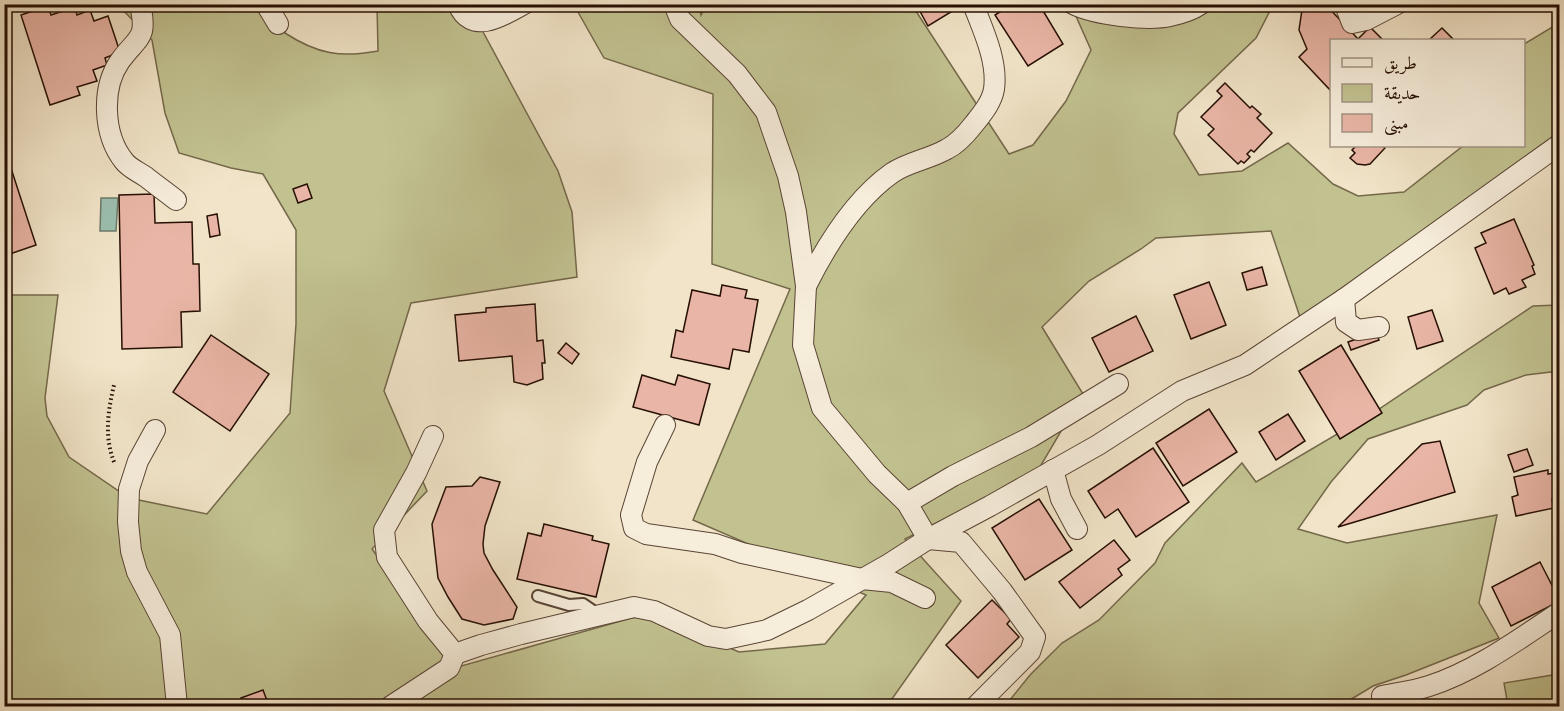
<svg xmlns="http://www.w3.org/2000/svg" width="1564" height="711" font-family="'EB Garamond',Amiri,serif">
<rect width="100%" height="100%" fill="#f1e4c8"/>
<filter id="stains"><feTurbulence type="fractalNoise" baseFrequency=".00333" numOctaves="4"/><feColorMatrix values="0 0 0 0 .2 0 0 0 0 .09 0 0 0 0 .02 0 0 0 .5 -.17"/></filter>
<radialGradient id="worn" r=".72"><stop offset=".6" stop-color="#630" stop-opacity="0"/><stop offset="1" stop-color="#630" stop-opacity=".3"/></radialGradient>
<g fill="#c2c291" stroke="#74684a" stroke-width="1.5">
<path d="M 707,4 L 912,5 L 1009,154 L 1033,145 L 1066,101 L 1091,50 L 1071,5 L 1273,5 L 1256,38 L 1178,113 L 1174,134 L 1199,175 L 1242,171 L 1288,143 L 1333,184 L 1358,196 L 1404,192 L 1463,146 L 1524,146 L 1524,44 L 1559,23 L 1559,134 L 1301,320 L 1271,231 L 1156,238 L 1141,249 L 1089,281 L 1042,327 L 1083,394 L 1037,472 L 905,539 L 961,601 L 887,706 L 5,706 L 4,295 L 58,295 L 45,398 L 47,416 L 69,457 L 129,498 L 207,514 L 290,413 L 296,324 L 296,230 L 263,174 L 231,168 L 179,153 L 165,113 L 152,40 L 118,5 L 278,5 L 285,33 C 317,54 341,58 378,51 L 377,5 L 548,5 L 482,30 L 558,171 L 572,212 L 577,277 L 411,303 L 384,391 L 427,491 L 372,549 L 458,667 L 649,613 L 739,652 L 825,644 L 866,595 L 693,520 L 790,289 L 712,264 L 713,94 L 604,58 L 574,5 L 699,5 L 701,15 Z"/>
<path d="M 1559,305 L 1559,371 L 1526,375 L 1484,390 L 1467,405 L 1368,439 L 1331,482 L 1298,529 L 1347,543 L 1497,515 L 1479,603 L 1499,638 L 1406,675 L 1373,686 L 1340,706 L 1005,706 L 1030,675 L 1062,643 L 1099,620 L 1155,563 L 1165,543 L 1242,463 L 1256,482 L 1373,413 L 1533,306 Z"/>
<path d="M 1559,674 L 1559,706 L 1508,706 L 1504,683 Z"/>
</g>
<path fill="#9cbfaf" stroke="#6d796a" stroke-width="1.5" d="M 101,198 L 118,198 L 116,231 L 100,231 Z"/>
<g fill="#e9b5a6" stroke="#260f03" stroke-width="1.5">
<path d="M 916,4 L 964,4 L 928,26 Z"/>
<path d="M 1012,4 L 1039,4 L 1063,44 L 1028,66 L 995,15 Z"/>
<path d="M 1310,4 L 1325,4 L 1358,39 L 1370,27 L 1383,40 L 1332,40 L 1332,92 L 1299,57 L 1307,49 L 1299,30 L 1302,10 Z"/>
<path d="M 48,6 L 51,15 L 75,7 L 77,15 L 90,10 L 94,21 L 108,16 L 120,52 L 105,58 L 107,65 L 93,70 L 97,81 L 77,87 L 80,95 L 50,105 L 21,15 Z"/>
<path d="M 1442,28 L 1454,40 L 1429,40 Z"/>
<path d="M 1225,83 L 1250,108 L 1252,106 L 1261,114 L 1257,118 L 1272,133 L 1254,152 L 1251,150 L 1247,154 L 1250,157 L 1244,163 L 1241,161 L 1238,164 L 1208,135 L 1214,129 L 1201,117 L 1222,96 L 1217,91 Z"/>
<path d="M 1356,146 L 1382,146 L 1385,148 L 1370,164 L 1365,165 L 1357,164 L 1350,158 L 1355,153 L 1352,150 Z"/>
<path d="M 7,156 L 36,245 L 4,256 L 4,157 Z"/>
<path d="M 307,184 L 312,198 L 298,203 L 293,189 Z"/>
<path d="M 154,194 L 155,223 L 192,222 L 193,264 L 199,264 L 200,311 L 181,312 L 182,347 L 122,349 L 119,195 Z"/>
<path d="M 217,214 L 220,235 L 210,237 L 207,216 Z"/>
<path d="M 1514,219 L 1534,265 L 1532,266 L 1535,274 L 1522,280 L 1526,287 L 1509,294 L 1506,288 L 1494,294 L 1475,248 L 1486,243 L 1481,233 Z"/>
<path d="M 1262,267 L 1267,285 L 1247,290 L 1242,273 Z"/>
<path d="M 1209,282 L 1226,325 L 1191,339 L 1174,295 Z"/>
<path d="M 722,285 L 747,290 L 745,298 L 758,300 L 749,352 L 733,349 L 729,369 L 671,357 L 676,330 L 683,332 L 692,290 L 720,296 Z"/>
<path d="M 535,304 L 537,341 L 543,340 L 545,363 L 542,363 L 543,379 L 527,385 L 514,382 L 512,356 L 459,361 L 455,315 L 486,312 L 486,308 Z"/>
<path d="M 1432,310 L 1443,341 L 1417,349 L 1408,317 Z"/>
<path d="M 1136,316 L 1153,351 L 1109,372 L 1092,338 Z"/>
<path d="M 1376,332 L 1379,340 L 1351,350 L 1348,342 Z"/>
<path d="M 211,335 L 269,374 L 230,431 L 173,392 Z"/>
<path d="M 566,343 L 579,354 L 572,364 L 558,353 Z"/>
<path d="M 1341,345 L 1382,413 L 1340,439 L 1299,371 Z"/>
<path d="M 642,375 L 675,385 L 678,375 L 710,384 L 699,425 L 633,407 Z"/>
<path d="M 1209,409 L 1237,452 L 1183,486 L 1156,443 Z"/>
<path d="M 1288,414 L 1305,441 L 1276,460 L 1259,432 Z"/>
<path d="M 1440,441 L 1455,492 L 1338,527 L 1422,444 Z"/>
<path d="M 1153,448 L 1189,502 L 1136,537 L 1118,509 L 1105,518 L 1088,491 Z"/>
<path d="M 1527,449 L 1533,465 L 1514,472 L 1508,455 Z"/>
<path d="M 1548,470 L 1548,474 L 1554,473 L 1559,497 L 1552,499 L 1554,508 L 1516,516 L 1512,497 L 1518,495 L 1514,477 Z"/>
<path d="M 480,477 L 500,482 L 485,526 L 483,544 L 484,553 L 493,570 L 517,607 L 513,619 L 484,625 L 462,619 L 448,597 L 438,578 L 432,524 L 446,487 L 472,486 Z"/>
<path d="M 1039,499 L 1072,550 L 1025,580 L 992,528 Z"/>
<path d="M 544,524 L 593,536 L 592,540 L 609,544 L 596,597 L 517,579 L 528,533 L 541,536 Z"/>
<path d="M 1114,540 L 1130,560 L 1118,569 L 1122,575 L 1080,608 L 1059,582 Z"/>
<path d="M 1540,562 L 1560,601 L 1511,626 L 1492,587 Z"/>
<path d="M 992,600 L 1011,619 L 1007,624 L 1019,637 L 978,678 L 946,645 Z"/>
<path d="M 263,690 L 269,706 L 244,706 L 241,698 Z"/>
</g>
<g fill="none" stroke-linecap="round" stroke-linejoin="round">
<g stroke="#594434" stroke-width="14">
<path id="service" d="M 538,596 L 569,605 L 583,604 L 599,615"/>
</g>
<g stroke="#594434" stroke-width="22">
<g id="minor">
<path d="M 140,4 C 148,40 138,36 120,61 C 101,88 103,135 124,161 C 129,168 139,172 146,177 C 156,185 166,192 176,200"/>
<path d="M 266,4 L 278,24"/>
<path d="M 458,4 C 471,36 503,16 524,4"/>
<path d="M 674,4 L 680,19 L 737,74 L 766,112 L 788,176 L 796,212 L 806,286 L 803,345 L 822,408 L 877,474 L 907,503 L 928,539 L 961,542 L 1002,591 L 1035,637 L 1030,652 L 976,706"/>
<path d="M 1073,4 C 1094,15 1148,21 1170,16 C 1180,14 1192,10 1201,4"/>
<path d="M 1350,4 L 1347,10 L 1352,23 L 1366,20 L 1397,4"/>
<path d="M 806,286 C 826,246 855,199 892,173 C 908,162 930,159 947,149 C 957,144 967,133 974,124 C 982,114 992,102 994,89 C 998,61 983,30 973,4"/>
<path d="M 1344,299 L 1346,322 L 1358,330 L 1379,327"/>
<path d="M 665,425 L 647,462 L 631,515 L 634,528 L 646,534 L 715,544 L 742,553 L 862,579 L 892,582 L 925,598"/>
<path d="M 155,430 L 138,461 L 129,489 L 128,522 L 131,551 L 137,572 L 170,635 L 177,706"/>
<path d="M 433,436 L 416,473 L 384,530 L 387,557 L 428,621 L 455,654 L 481,645 L 521,634 L 634,607 L 654,611 L 708,636 L 726,639 L 767,630 L 808,610 L 889,564 L 928,539 L 990,506 L 1098,445 L 1182,391 L 1245,365 L 1344,299 L 1560,144"/>
<path d="M 1053,470 L 1061,499 L 1077,529"/>
<path d="M 907,503 L 953,476 L 1031,437 L 1118,384"/>
<path d="M 1382,696 C 1398,693 1414,691 1429,686 C 1476,671 1519,639 1560,612"/>
<path d="M 391,706 L 449,668 L 455,654"/>
</g>
</g>
<path stroke="#260f03" stroke-width="4" stroke-dasharray="1.5 3" stroke-linecap="butt" d="M 114,462 C 104,436 108,411 114,385"/>
<use href="#service" stroke="#f6eddb" stroke-width="10"/>
<use href="#minor" stroke="#f6eddb" stroke-width="20"/>
</g>
<rect width="1564" height="711" fill="none" stroke="#f1e4c8" stroke-width="24"/>
<rect x="6" y="6" width="1552" height="699" fill="none" stroke="#260f03" stroke-width="3"/>
<rect x="12" y="12" width="1540" height="687" fill="none" stroke="#260f03" stroke-width="1.5"/>
<rect x="1330" y="39" width="195" height="108" fill="#f6eddb" stroke="#a39485" stroke-width="1.5"/>
<rect x="1342" y="58" width="30" height="9" fill="#f6eddb" stroke="#a39485" stroke-width="1.5"/>
<text x="1384" y="69" font-size="18" fill="#260f03">طريق</text>
<rect x="1342" y="84" width="30" height="18" fill="#c2c291" stroke="#a39485" stroke-width="1.5"/>
<text x="1384" y="99" font-size="18" fill="#260f03">حديقة</text>
<rect x="1342" y="114" width="30" height="18" fill="#e9b5a6" stroke="#a39485" stroke-width="1.5"/>
<text x="1384" y="129" font-size="18" fill="#260f03">مبنى</text>
<rect width="100%" height="100%" filter="url(#stains)"/>
<rect width="100%" height="100%" fill="url(#worn)"/>
</svg>
